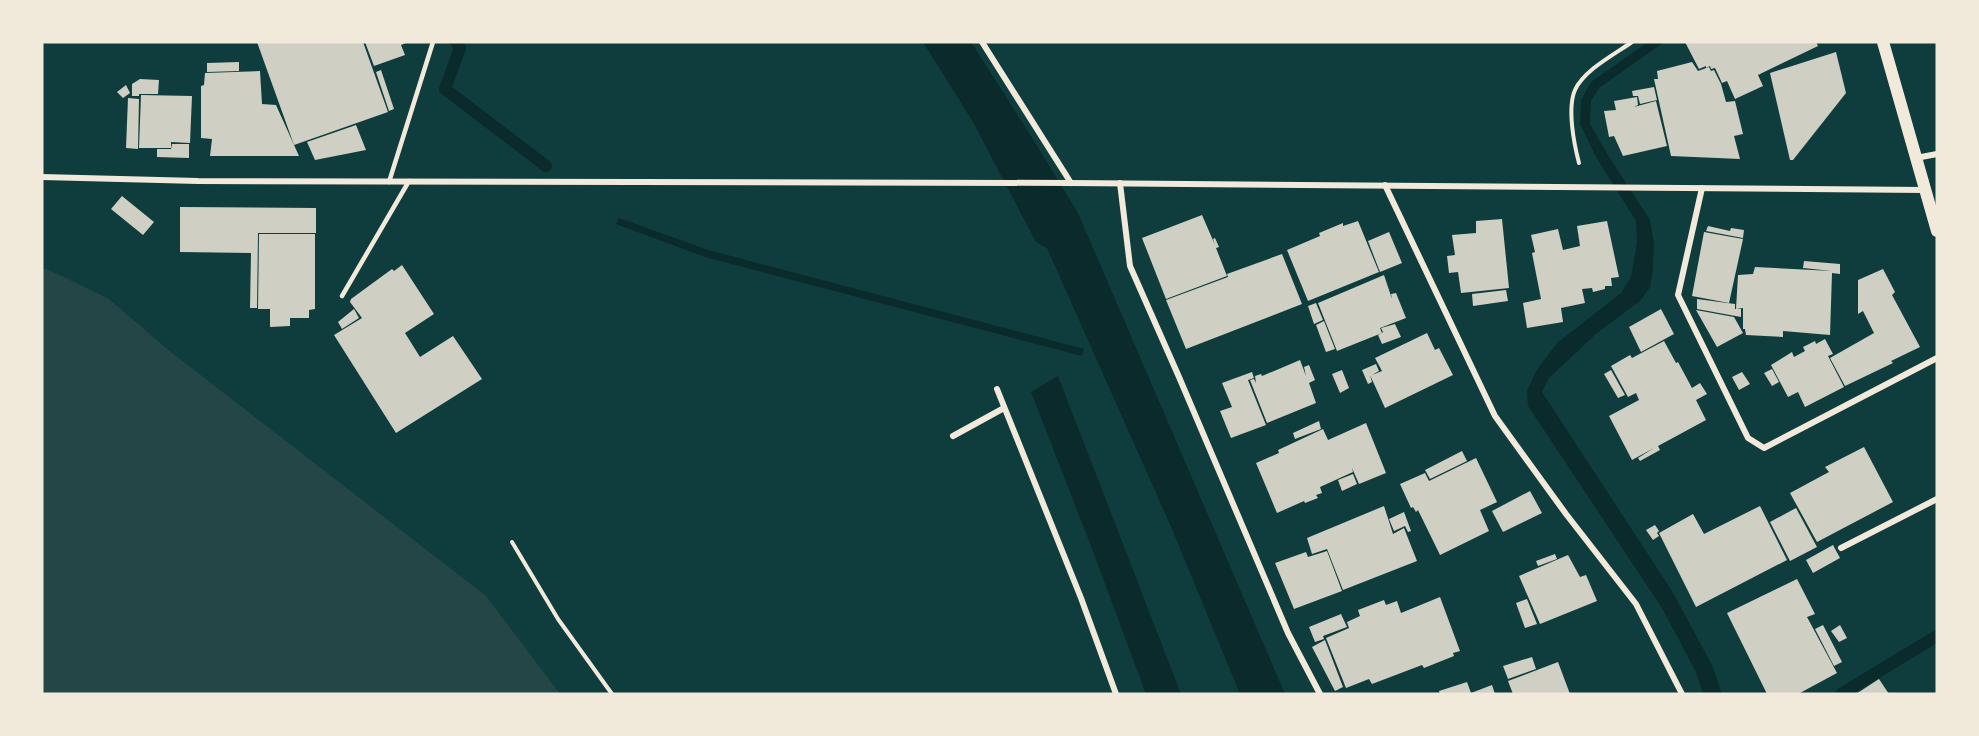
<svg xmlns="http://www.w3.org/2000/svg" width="1979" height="736" font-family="'Titillium Web',sans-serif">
<rect width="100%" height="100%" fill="#0f3d3e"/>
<path fill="#244646" d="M 42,269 L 47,269 L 109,299 L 167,349 L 486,596 L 560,694 L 42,694 Z"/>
<g fill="#0a2a2b">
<path d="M 923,42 L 971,42 L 1034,141 L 1078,213 L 1285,694 L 1240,694 L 1172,529 L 1047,248 L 1036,242 L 973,122 Z"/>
<path d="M 1648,42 L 1664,42 L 1599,88 L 1591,101 L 1590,124 L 1606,152 L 1650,220 L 1654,244 L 1653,269 L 1650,287 L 1640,301 L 1597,333 L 1549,378 L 1542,392 L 1672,591 L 1712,665 L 1722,694 L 1703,694 L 1696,672 L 1662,608 L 1528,406 L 1527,391 L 1536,371 L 1557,343 L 1621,293 L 1631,277 L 1637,243 L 1636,221 L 1596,157 L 1580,124 L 1581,100 L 1591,82 Z"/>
<path d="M 619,218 L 708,250 L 1084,349 L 1082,356 L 705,257 L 616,224 Z"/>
<path d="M 1058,376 L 1181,694 L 1146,694 L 1091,546 L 1031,392 Z"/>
</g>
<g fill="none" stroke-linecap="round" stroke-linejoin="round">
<g stroke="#0a2a2b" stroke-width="12">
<path d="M 456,42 L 460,48 L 445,89 L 546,166"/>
<path d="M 1841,694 L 1937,636"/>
</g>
</g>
<g fill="#cfcfc3">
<path d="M 257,42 L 363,42 L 388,112 L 294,145 Z"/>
<path d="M 365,42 L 408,42 L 401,45 L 405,55 L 374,66 Z"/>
<path d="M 1685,42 L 1816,42 L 1818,46 L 1758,75 L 1763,86 L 1735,99 L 1727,81 L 1722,83 L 1715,68 L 1711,69 L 1710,66 L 1706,68 L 1706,66 L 1699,69 Z"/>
<path d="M 1836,52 L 1846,93 L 1793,160 L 1790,160 L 1770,73 Z"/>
<path d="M 239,62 L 239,71 L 207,72 L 207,63 Z"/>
<path d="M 1692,62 L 1698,71 L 1709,67 L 1711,71 L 1714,70 L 1721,84 L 1726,102 L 1735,101 L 1743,134 L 1734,136 L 1740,159 L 1671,156 L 1654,79 L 1658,79 L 1657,71 Z"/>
<path d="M 381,70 L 394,109 L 389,111 L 376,72 Z"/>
<path d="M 260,71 L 262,104 L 276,105 L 299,156 L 210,156 L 212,139 L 201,138 L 201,86 L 204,85 L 205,73 Z"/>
<path d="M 140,79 L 159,80 L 158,94 L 139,94 L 139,96 L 132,96 L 132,84 Z"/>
<path d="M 126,85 L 130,93 L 123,98 L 117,92 Z"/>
<path d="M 1654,87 L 1657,100 L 1640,104 L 1638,96 L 1633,96 L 1632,91 Z"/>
<path d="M 141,95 L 192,96 L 190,143 L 171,142 L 171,148 L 139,148 Z"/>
<path d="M 1637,97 L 1638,105 L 1634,107 L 1656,101 L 1667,146 L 1623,156 L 1614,136 L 1609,137 L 1604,111 L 1616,110 L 1614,101 Z"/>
<path d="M 128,98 L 139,99 L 138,149 L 126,148 Z"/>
<path d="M 356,125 L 366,150 L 315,160 L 307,142 Z"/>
<path d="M 172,144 L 189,144 L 189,158 L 157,157 L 157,149 L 171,149 Z"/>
<path d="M 122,196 L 154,222 L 143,235 L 111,209 Z"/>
<path d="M 180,207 L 316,208 L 316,233 L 258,233 L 257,308 L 250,308 L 251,253 L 180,252 Z"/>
<path d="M 1202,215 L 1215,245 L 1213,239 L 1215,238 L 1219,247 L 1216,248 L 1227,276 L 1166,299 L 1142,238 Z"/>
<path d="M 1502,219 L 1509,288 L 1461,293 L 1458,272 L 1449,273 L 1447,256 L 1455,255 L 1452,235 L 1476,233 L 1476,221 Z"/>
<path d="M 1358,221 L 1379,272 L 1308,301 L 1287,250 L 1320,236 L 1319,233 L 1343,223 L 1343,226 Z"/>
<path d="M 1607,221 L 1619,277 L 1611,278 L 1612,286 L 1605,286 L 1605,289 L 1593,292 L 1592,288 L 1582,289 L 1585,303 L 1561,308 L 1563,322 L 1527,328 L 1523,303 L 1541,299 L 1532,253 L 1535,252 L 1531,235 L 1558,229 L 1563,250 L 1580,246 L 1577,226 Z"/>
<path d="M 1708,226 L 1730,231 L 1731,228 L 1744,230 L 1743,238 L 1706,231 Z"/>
<path d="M 1389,232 L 1402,263 L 1380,272 L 1368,241 Z"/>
<path d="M 1704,232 L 1743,239 L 1729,303 L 1692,296 Z"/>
<path d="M 259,234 L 315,234 L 315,309 L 309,310 L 309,318 L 290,318 L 290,326 L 270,327 L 270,309 L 258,309 Z"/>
<path d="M 1282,254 L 1302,304 L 1186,349 L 1166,300 L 1228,277 L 1227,274 Z"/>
<path d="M 1804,261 L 1840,264 L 1840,274 L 1832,273 L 1830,335 L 1783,331 L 1783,337 L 1746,335 L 1745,329 L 1743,329 L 1743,308 L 1736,309 L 1738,275 L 1753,274 L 1755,267 L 1832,271 L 1803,268 Z"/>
<path d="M 402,265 L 434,314 L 405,333 L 420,357 L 453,336 L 482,379 L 396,433 L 334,335 L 362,318 L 350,302 L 351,299 L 392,269 L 394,271 Z"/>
<path d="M 1883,269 L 1895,292 L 1892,295 L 1920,347 L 1891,361 L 1893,363 L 1845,386 L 1830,358 L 1874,333 L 1863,311 L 1858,314 L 1858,280 Z"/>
<path d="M 1384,275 L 1392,299 L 1391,294 L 1396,293 L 1406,318 L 1380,328 L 1382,333 L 1337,351 L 1318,303 Z"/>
<path d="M 1506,290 L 1508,301 L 1473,306 L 1472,294 Z"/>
<path d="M 1697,299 L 1735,304 L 1735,309 L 1734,309 L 1741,309 L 1741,317 L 1697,309 Z"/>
<path d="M 1316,303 L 1323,320 L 1314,324 L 1308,306 Z"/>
<path d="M 354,309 L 359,318 L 342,329 L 338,322 Z"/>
<path d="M 1661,309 L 1674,334 L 1641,352 L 1629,327 Z"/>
<path d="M 1696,310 L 1734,317 L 1743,333 L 1717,347 Z"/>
<path d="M 1324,321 L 1335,349 L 1326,352 L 1316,325 Z"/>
<path d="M 1395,324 L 1401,337 L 1382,344 L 1378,335 L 1385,331 L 1383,332 L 1381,328 Z"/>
<path d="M 1427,333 L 1435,350 L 1439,348 L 1453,375 L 1385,408 L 1370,375 L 1372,382 L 1368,384 L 1362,370 L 1376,364 L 1379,371 L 1372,375 L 1382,371 L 1375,358 Z"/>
<path d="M 1825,339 L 1833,354 L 1828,356 L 1844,387 L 1805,407 L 1798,392 L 1788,397 L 1771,365 L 1792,352 L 1794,357 L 1805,351 L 1803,347 L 1815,341 L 1816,344 Z"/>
<path d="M 1664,341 L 1676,363 L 1678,362 L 1692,388 L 1700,383 L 1707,394 L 1696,400 L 1706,420 L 1658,446 L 1660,450 L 1640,461 L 1638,458 L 1654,448 L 1632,460 L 1609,416 L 1639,400 L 1636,393 L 1628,397 L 1611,366 L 1630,355 L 1632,358 Z"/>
<path d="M 1300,360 L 1306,376 L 1304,367 L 1309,365 L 1315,380 L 1309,383 L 1316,403 L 1267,423 L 1250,380 L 1254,379 L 1256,383 L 1255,376 L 1261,374 L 1262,376 Z"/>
<path d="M 1772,369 L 1779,382 L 1772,386 L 1764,373 Z"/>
<path d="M 1342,370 L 1349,388 L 1340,393 L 1332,374 Z"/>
<path d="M 1611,370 L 1625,395 L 1618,398 L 1604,374 Z"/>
<path d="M 1252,372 L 1254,378 L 1248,380 L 1266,425 L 1231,438 L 1220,411 L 1232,407 L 1222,383 Z"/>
<path d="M 1742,372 L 1750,384 L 1739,390 L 1732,377 Z"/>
<path d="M 1319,421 L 1321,429 L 1295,439 L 1293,433 Z"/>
<path d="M 1366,423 L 1386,473 L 1359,484 L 1352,468 L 1353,472 L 1320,487 L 1322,493 L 1316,495 L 1318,498 L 1305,503 L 1304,501 L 1277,513 L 1256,463 L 1279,453 L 1278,450 L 1323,429 L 1328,440 Z"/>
<path d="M 1864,447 L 1893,502 L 1817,542 L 1790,493 L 1829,472 L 1825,467 Z"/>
<path d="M 1462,451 L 1467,461 L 1430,479 L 1425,470 Z"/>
<path d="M 1476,458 L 1497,502 L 1480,510 L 1489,531 L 1440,555 L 1418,510 L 1416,512 L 1413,507 L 1411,508 L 1400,484 L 1425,473 L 1429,481 Z"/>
<path d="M 1353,474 L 1357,484 L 1342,491 L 1338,480 Z"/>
<path d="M 1530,491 L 1542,513 L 1503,532 L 1492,511 Z"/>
<path d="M 1384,506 L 1393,534 L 1404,528 L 1417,561 L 1343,590 L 1327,549 L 1312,554 L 1307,538 Z"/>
<path d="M 1760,506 L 1787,560 L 1696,607 L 1659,533 L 1693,514 L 1704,534 Z"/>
<path d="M 1796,508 L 1817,547 L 1790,561 L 1770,522 Z"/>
<path d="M 1404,512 L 1411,531 L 1408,532 L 1405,526 L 1394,531 L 1389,519 Z"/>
<path d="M 1655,525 L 1659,531 L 1657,533 L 1659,536 L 1653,540 L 1646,530 Z"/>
<path d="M 1833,545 L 1840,558 L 1813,573 L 1806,560 Z"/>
<path d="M 1327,551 L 1342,591 L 1294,609 L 1275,563 L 1306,552 L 1308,557 Z"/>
<path d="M 1555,554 L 1557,559 L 1538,566 L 1536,561 Z"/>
<path d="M 1568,555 L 1580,577 L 1586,575 L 1597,601 L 1540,624 L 1519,576 Z"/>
<path d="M 1797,579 L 1815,614 L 1807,617 L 1837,673 L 1798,694 L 1767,694 L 1727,613 Z"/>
<path d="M 1440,597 L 1460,651 L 1453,653 L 1454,656 L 1424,668 L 1422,665 L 1372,684 L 1369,679 L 1346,688 L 1326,638 L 1349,628 L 1347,622 L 1360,616 L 1358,610 L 1384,600 L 1386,605 L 1397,601 L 1401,613 Z"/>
<path d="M 1527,599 L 1537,624 L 1525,628 L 1516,603 Z"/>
<path d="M 1341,614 L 1347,627 L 1323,636 L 1324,639 L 1315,642 L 1309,627 Z"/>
<path d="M 1823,625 L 1842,662 L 1834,666 L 1815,629 Z"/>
<path d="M 1840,625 L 1847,638 L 1839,642 L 1831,631 Z"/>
<path d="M 1325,640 L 1343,687 L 1335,691 L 1312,647 Z"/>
<path d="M 1532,657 L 1536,669 L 1508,679 L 1503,666 Z"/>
<path d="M 1558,662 L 1570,694 L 1513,694 L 1508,681 Z"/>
<path d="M 1879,679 L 1889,694 L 1856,694 Z"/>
<path d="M 1467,682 L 1471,693 L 1492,685 L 1495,694 L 1440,694 L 1439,691 Z"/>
</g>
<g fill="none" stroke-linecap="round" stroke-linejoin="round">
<g stroke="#f1e9da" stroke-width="4">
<path d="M 1579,163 C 1574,144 1567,108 1575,90 C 1584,70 1615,54 1632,42"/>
<path d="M 512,542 L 558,619 L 612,694"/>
</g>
<g stroke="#f1e9da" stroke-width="4.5">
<path d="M 389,182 L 433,42"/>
<path d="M 342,296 L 409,181"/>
</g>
<g stroke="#f1e9da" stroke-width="6">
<path d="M 982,42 L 1071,183"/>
<path d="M 1916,158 L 1937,154"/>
<path d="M 42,177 L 198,181 L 1071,183 L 1925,190"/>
<path d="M 1120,183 L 1130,266 L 1179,377 L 1288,633 L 1320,694"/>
<path d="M 1385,185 L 1495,416 L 1566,514 L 1636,604 L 1682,694"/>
<path d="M 1702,188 L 1678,295 L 1748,438 L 1764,448 L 1937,358"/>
<path d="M 997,389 L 1081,598 L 1116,694"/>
<path d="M 953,436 L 1004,408"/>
<path d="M 1841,548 L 1937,499"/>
</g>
<path stroke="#f1e9da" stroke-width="12" d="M 1883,42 L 1937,231"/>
</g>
<rect width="1979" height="736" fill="none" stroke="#f1e9da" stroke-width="87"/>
</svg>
